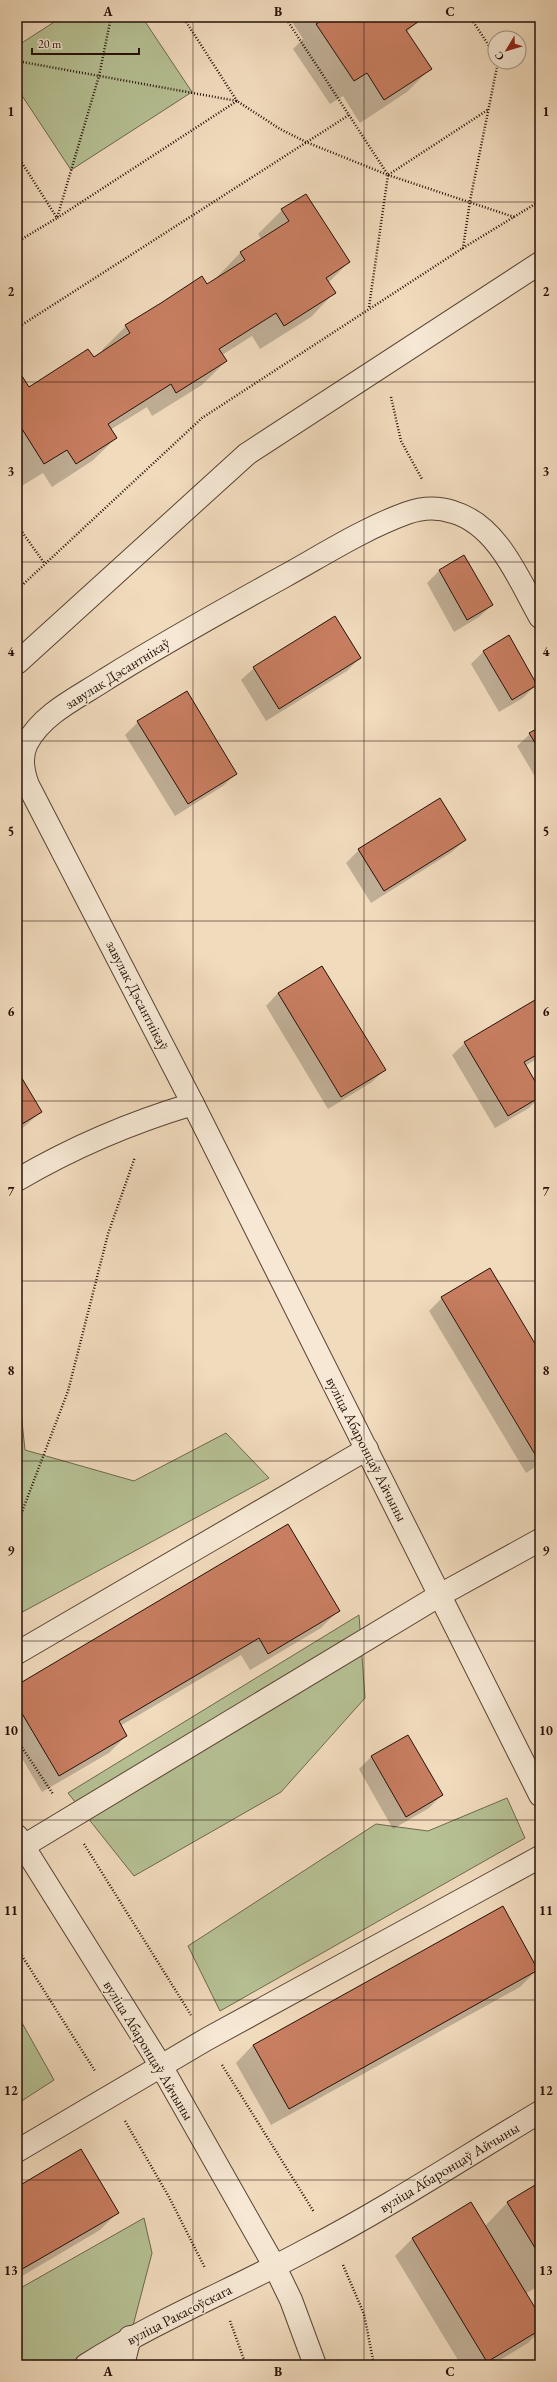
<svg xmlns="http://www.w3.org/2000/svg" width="557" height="2382" font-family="'EB Garamond',serif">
<rect width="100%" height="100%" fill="#f1dbbd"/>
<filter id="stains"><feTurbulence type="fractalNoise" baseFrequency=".005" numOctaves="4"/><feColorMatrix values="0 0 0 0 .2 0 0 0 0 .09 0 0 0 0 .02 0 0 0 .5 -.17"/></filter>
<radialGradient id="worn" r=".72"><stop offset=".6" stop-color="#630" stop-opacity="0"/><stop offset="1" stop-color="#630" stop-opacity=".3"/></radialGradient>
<g fill="#b6c194" stroke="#6e684e">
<path d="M 62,17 L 142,17 L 192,92 L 71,170 L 17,88 L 17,46 Z"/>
<path d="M 17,1374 L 25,1450 L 134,1481 L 226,1433 L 269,1478 L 17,1615 Z"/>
<path d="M 359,1615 L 365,1698 L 281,1792 L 134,1876 L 68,1793 Z"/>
<path d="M 507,1798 L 525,1838 L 220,2011 L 188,1946 L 376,1824 L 428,1831 Z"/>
<path d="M 17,2014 L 54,2080 L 17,2104 Z"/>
<path d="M 144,2218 L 152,2253 L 130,2337 L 111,2365 L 17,2365 L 17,2290 Z"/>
</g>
<g fill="#0003">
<path d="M 289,17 L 417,17 L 419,20 L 406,33 L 430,69 L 407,92 L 360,123 L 343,96 L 330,104 L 293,49 L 303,39 Z"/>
<path d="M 282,210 L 349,262 L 328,283 L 334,293 L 311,317 L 260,349 L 252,336 L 222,355 L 226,361 L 202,385 L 152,416 L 147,407 L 110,430 L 116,438 L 92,461 L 52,487 L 43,473 L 20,487 L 17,482 L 17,381 L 29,388 L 94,358 L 103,352 L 102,350 L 126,326 L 161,303 L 207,286 L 218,279 L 217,277 L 240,253 L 262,240 L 258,234 Z"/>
<path d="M 439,571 L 492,605 L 479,617 L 454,632 L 427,583 Z"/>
<path d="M 484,651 L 536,685 L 523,698 L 499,712 L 471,664 Z"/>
<path d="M 360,658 L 347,671 L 266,721 L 241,680 L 254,668 Z"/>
<path d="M 138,722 L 236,774 L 223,786 L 175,816 L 125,735 Z"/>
<path d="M 540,728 L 540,785 L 517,746 L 530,734 Z"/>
<path d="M 439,800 L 465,840 L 452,852 L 371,903 L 346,863 L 359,850 Z"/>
<path d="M 278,993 L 384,1070 L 372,1082 L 328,1109 L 266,1006 Z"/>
<path d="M 540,998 L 540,1057 L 525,1066 L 540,1092 L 540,1097 L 529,1108 L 495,1128 L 452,1055 L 465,1043 Z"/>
<path d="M 17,1072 L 41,1112 L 17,1133 Z"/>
<path d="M 540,1194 L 540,1204 L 536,1198 Z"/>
<path d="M 490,1269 L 540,1354 L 540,1464 L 526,1473 L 429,1311 L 442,1298 Z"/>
<path d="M 338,1611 L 321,1628 L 250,1670 L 241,1655 L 120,1726 L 126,1736 L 109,1753 L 42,1792 L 17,1750 L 17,1686 Z"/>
<path d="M 371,1757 L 442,1795 L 429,1808 L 393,1829 L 359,1769 Z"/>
<path d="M 537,1970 L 520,1987 L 271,2125 L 236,2063 L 253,2045 Z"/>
<path d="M 540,2183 L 540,2285 L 525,2294 L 540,2318 L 540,2331 L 528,2343 L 492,2365 L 461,2365 L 395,2256 L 413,2238 L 485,2226 L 508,2202 Z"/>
<path d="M 17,2188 L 117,2213 L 100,2230 L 17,2279 Z"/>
</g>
<g fill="#c87e61" stroke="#251007">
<path d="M 328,17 L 419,17 L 421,20 L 406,30 L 432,69 L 384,100 L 367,73 L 354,81 L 316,24 Z"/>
<path d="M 306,194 L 350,262 L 326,278 L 336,293 L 284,326 L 276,313 L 219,349 L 227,361 L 176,393 L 171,384 L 108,424 L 117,438 L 76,464 L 67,450 L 44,464 L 17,421 L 17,380 L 22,376 L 29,387 L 88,349 L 94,357 L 130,333 L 125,325 L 161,303 L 202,276 L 207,284 L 245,260 L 240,252 L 289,221 L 281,209 Z"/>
<path d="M 464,555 L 493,605 L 467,620 L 439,570 Z"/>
<path d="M 335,616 L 361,658 L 279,709 L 253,667 Z"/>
<path d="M 509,635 L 537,685 L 512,700 L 483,651 Z"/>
<path d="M 187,691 L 237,774 L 188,804 L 137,721 Z"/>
<path d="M 540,727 L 540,751 L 529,733 Z"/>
<path d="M 440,798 L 466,840 L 384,891 L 358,849 Z"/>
<path d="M 322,966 L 386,1070 L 341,1097 L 278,993 Z"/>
<path d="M 540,997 L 540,1053 L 524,1062 L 540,1090 L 540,1097 L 508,1116 L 464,1042 Z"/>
<path d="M 17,1070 L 42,1112 L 17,1127 Z"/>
<path d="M 490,1268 L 540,1352 L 539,1461 L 441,1297 Z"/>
<path d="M 288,1524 L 340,1611 L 268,1654 L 259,1638 L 254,1641 L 119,1721 L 127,1736 L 59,1776 L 17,1705 L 17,1685 Z"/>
<path d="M 408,1735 L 443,1795 L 406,1817 L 371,1756 Z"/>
<path d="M 503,1906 L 538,1970 L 289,2109 L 253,2045 Z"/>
<path d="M 81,2149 L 119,2213 L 17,2272 L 17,2187 Z"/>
<path d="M 540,2182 L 540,2256 L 507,2202 Z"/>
<path d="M 471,2202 L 540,2316 L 540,2330 L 487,2362 L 412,2238 Z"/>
</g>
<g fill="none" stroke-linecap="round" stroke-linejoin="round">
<g stroke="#584334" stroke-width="24">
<g id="minor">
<path d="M 540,617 C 519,580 498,525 453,512 C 438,507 421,508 407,513 C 363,529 323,555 283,577 C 223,610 164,643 106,679 C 79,697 43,713 27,743 C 20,757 23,772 28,785 L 193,1104 L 540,1795"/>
<path d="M 17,663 L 247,454 L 540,263"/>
<path d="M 17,1180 C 75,1146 129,1123 193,1104"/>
<path d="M 17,1653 L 367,1449"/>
<path d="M 17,1836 L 161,2066 L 275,2267 L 291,2300 L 315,2365"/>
<path d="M 17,1850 L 440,1595 L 540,1540"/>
<path d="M 17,2151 L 207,2039 L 540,1857"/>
<path d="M 86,2365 C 157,2320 234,2289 308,2249 C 387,2208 463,2158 540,2112"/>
<path d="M 123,2365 L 130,2337"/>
</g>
</g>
<g stroke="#251007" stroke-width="2.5" stroke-dasharray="1 2" stroke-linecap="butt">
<path d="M 183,17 L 237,101"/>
<path d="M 285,17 L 388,175 L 369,307"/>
<path d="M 470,17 L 495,55"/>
<path d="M 17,61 L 237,101 L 280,129 L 306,142 L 388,175 L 489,109"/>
<path d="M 498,62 L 470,201 L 463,248 L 540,201"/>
<path d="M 17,155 L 57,218 L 237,101"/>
<path d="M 388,175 L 514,217"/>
<path d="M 17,242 L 57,218 L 99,76 L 111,17"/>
<path d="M 17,328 L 349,115"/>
<path d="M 391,397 L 401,441 L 422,479"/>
<path d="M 17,525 L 45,564"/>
<path d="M 17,590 L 202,418 L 463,248"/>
<path d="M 17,1525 L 68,1391 L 108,1234 L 135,1157"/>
<path d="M 17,1740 L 53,1794"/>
<path d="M 84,1844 L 191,2015"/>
<path d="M 17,1948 L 95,2071"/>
<path d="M 222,2065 L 314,2212"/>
<path d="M 125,2121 L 169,2197 L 205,2268"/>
<path d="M 343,2265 L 364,2314 L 374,2365"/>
<path d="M 230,2321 L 246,2365"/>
</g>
<use href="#minor" stroke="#f6e8d4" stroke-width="22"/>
</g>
<path fill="none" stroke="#251007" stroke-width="1" stroke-opacity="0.55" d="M 193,17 L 193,2365M 364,17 L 364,2365M 17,202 L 540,202M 17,382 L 540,382M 17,562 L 540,562M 17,741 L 540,741M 17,921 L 540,921M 17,1101 L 540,1101M 17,1281 L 540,1281M 17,1461 L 540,1461M 17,1641 L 540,1641M 17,1820 L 540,1820M 17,2000 L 540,2000M 17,2180 L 540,2180"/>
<g text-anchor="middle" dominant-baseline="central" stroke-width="3" stroke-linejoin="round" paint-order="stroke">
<g font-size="15" fill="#251007" stroke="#f6e8d4">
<text transform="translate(117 673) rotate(-32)">завулак Дэсантнікаў</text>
<text transform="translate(138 995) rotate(63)">завулак Дэсантнікаў</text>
<text transform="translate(367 1449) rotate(63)">вуліца Абаронцаў Айчыны</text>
<text transform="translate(149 2050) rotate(59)">вуліца Абаронцаў Айчыны</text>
<text transform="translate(449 2167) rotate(-31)">вуліца Абаронцаў Айчыны</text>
<text transform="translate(179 2314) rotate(-27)">вуліца Ракасоўскага</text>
</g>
</g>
<rect width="557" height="2382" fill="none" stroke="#f1dbbd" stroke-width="44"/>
<g transform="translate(507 50) rotate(232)"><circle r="19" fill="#f6e8d4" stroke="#a29282"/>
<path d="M0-3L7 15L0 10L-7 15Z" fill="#8f2418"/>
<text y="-6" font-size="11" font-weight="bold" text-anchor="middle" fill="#251007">С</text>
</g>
<path d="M32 48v6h107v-6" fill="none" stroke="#251007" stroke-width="2"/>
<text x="38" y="48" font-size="12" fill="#251007" stroke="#f6e8d4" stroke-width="3" paint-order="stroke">20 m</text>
<rect x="22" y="22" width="513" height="2338" fill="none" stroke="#251007" stroke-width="1.5"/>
<g font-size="13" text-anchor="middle" font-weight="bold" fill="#251007">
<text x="108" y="16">A</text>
<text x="278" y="16">B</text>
<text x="450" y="16">C</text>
<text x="11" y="116">1</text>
<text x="546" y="116">1</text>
<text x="11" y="296">2</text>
<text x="546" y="296">2</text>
<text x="11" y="476">3</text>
<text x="546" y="476">3</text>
<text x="11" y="656">4</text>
<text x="546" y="656">4</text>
<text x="11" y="836">5</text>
<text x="546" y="836">5</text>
<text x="11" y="1016">6</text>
<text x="546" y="1016">6</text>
<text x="11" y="1196">7</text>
<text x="546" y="1196">7</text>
<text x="11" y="1375">8</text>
<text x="546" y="1375">8</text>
<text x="11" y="1555">9</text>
<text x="546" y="1555">9</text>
<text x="11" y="1735">10</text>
<text x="546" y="1735">10</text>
<text x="11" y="1915">11</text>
<text x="546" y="1915">11</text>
<text x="11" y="2095">12</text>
<text x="546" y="2095">12</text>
<text x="11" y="2275">13</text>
<text x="546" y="2275">13</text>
<text x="108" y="2376">A</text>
<text x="278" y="2376">B</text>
<text x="450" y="2376">C</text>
</g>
<rect width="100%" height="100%" filter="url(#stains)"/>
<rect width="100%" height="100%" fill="url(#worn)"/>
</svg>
